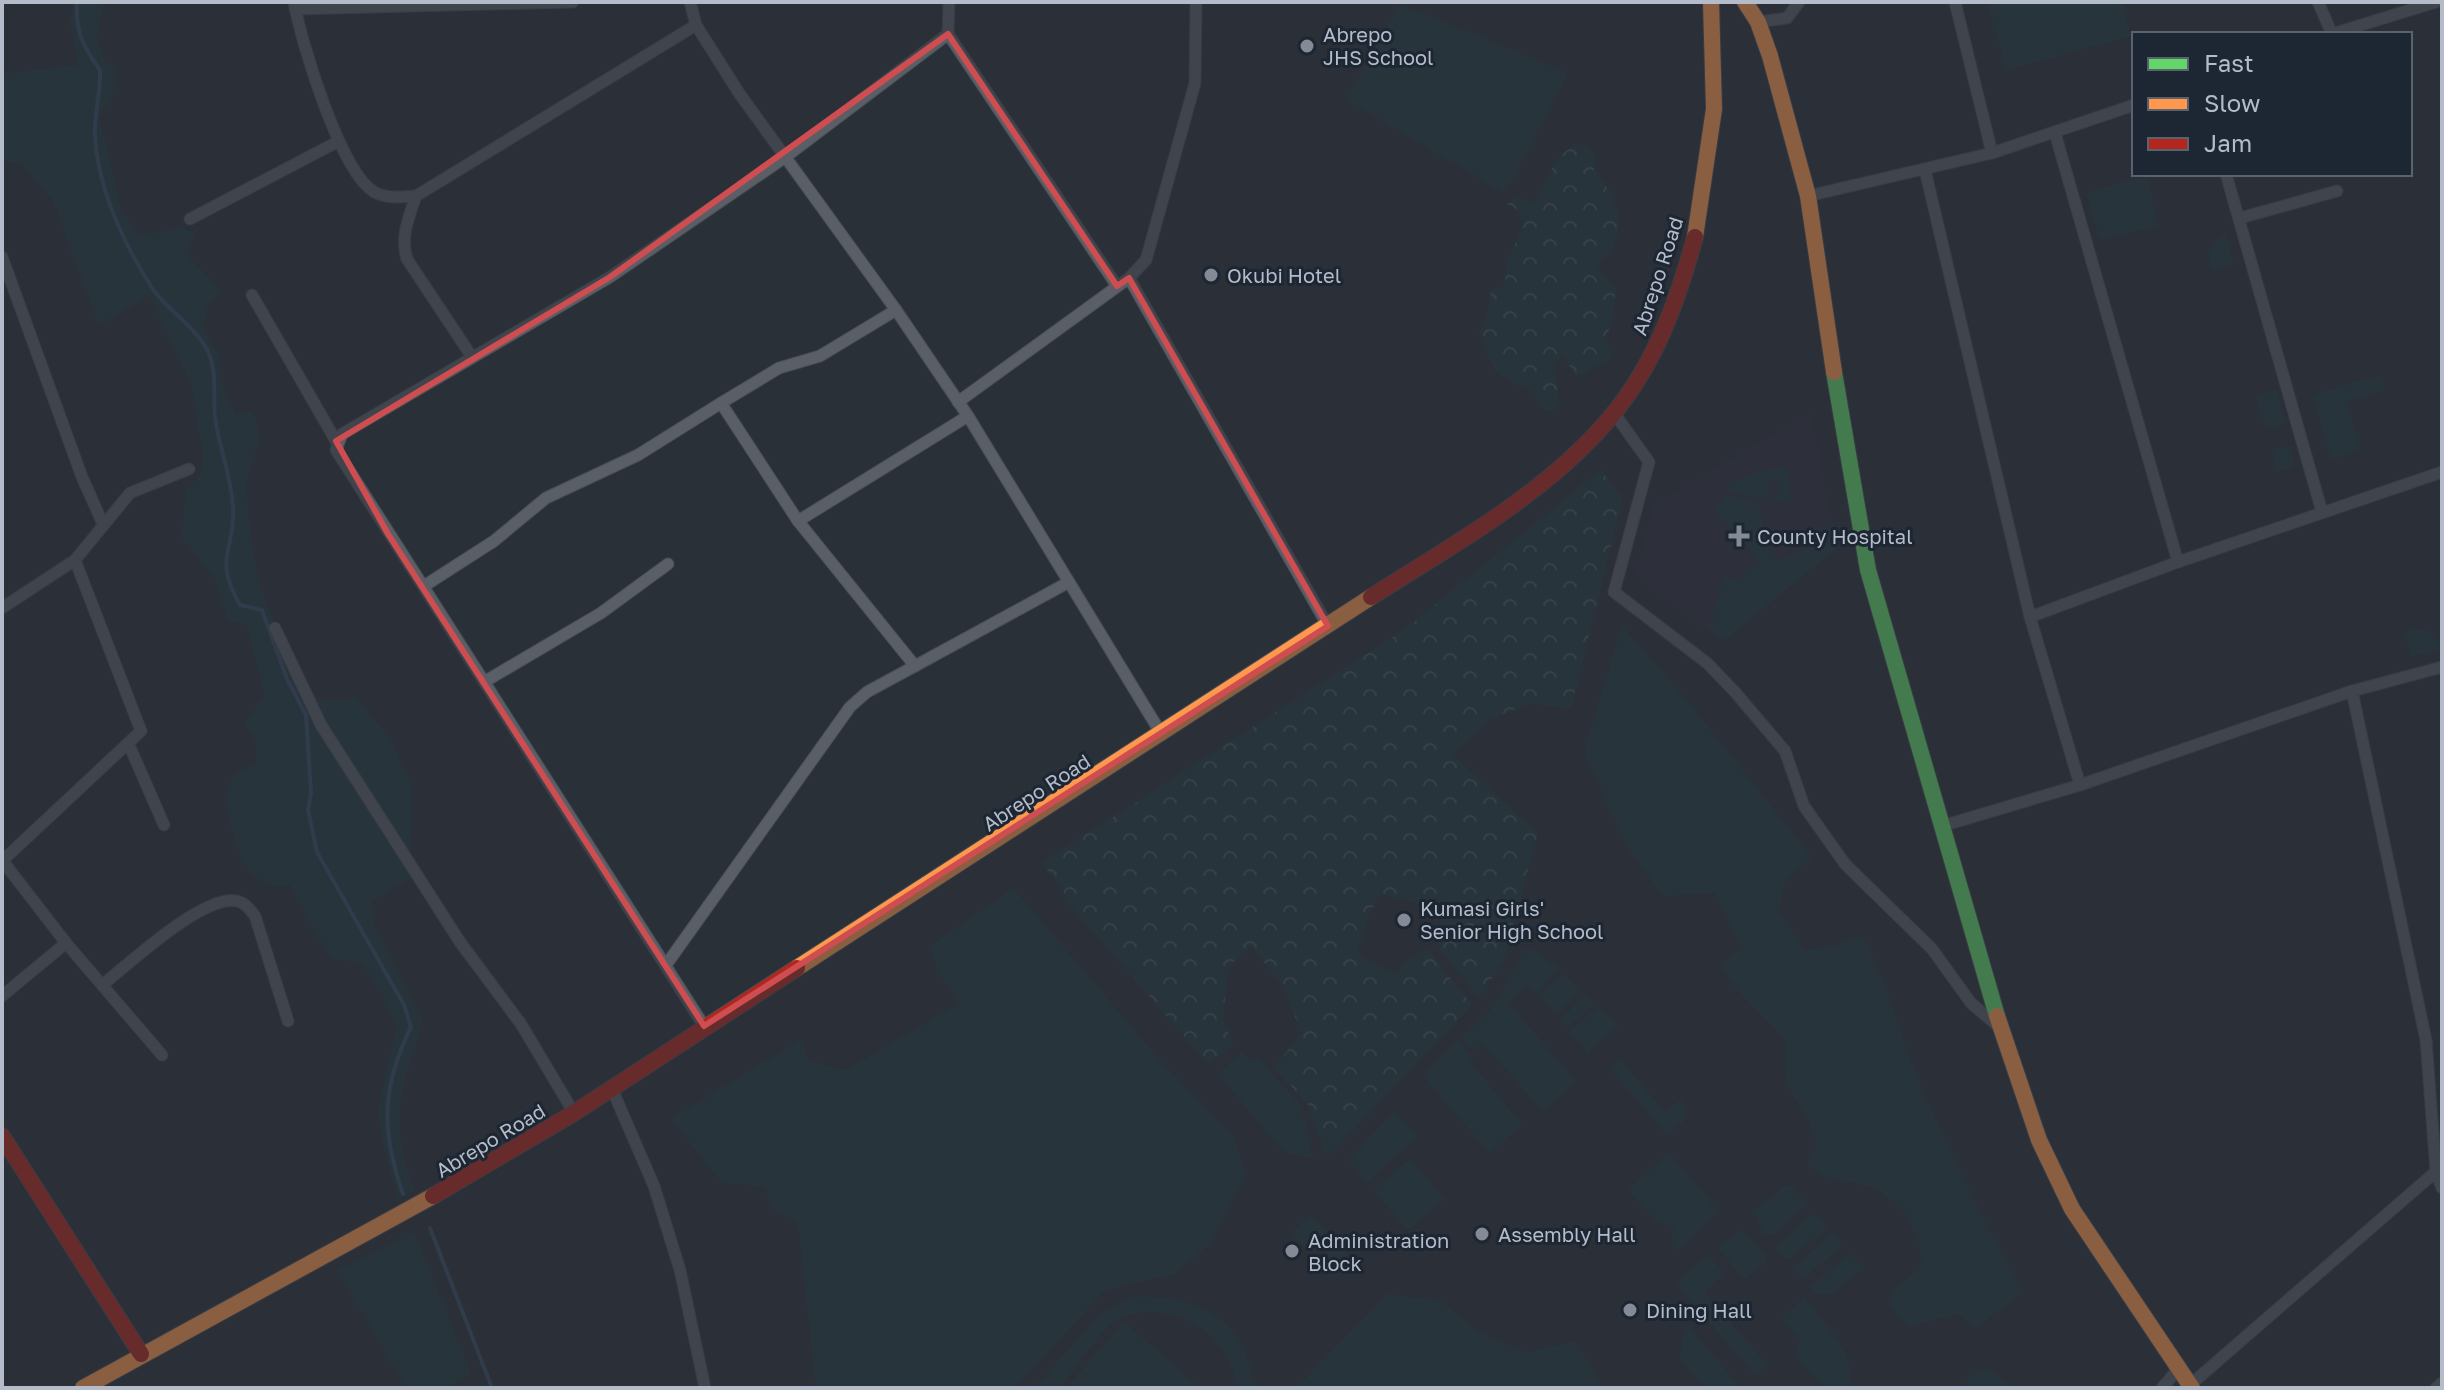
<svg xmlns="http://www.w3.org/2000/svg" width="2444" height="1390" font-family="'Golos Text',sans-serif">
<defs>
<pattern id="forest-crowns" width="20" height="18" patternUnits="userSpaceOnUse" patternTransform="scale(2)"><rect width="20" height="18" fill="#273a3e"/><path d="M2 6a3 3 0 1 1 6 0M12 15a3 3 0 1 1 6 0" fill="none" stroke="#445559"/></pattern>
</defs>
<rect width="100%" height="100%" fill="#2a3038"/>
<path fill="#31303e" d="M 1811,412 L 1837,548 L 1722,642 L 1636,575 L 1652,505 Z"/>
<g fill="#273a3e">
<path d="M 74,2 L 104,2 L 96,35 L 104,60 L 114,69 L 117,82 L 99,118 L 121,209 L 139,237 L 181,227 L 196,234 L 186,254 L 221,291 L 207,307 L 203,327 L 219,357 L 221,383 L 236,415 L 251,411 C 271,443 247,455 247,486 C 247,519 252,553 260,584 C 264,599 295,677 304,687 C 307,691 315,696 319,698 C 328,702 345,699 356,698 L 390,738 L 411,787 L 411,878 L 372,901 L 374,926 L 423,1020 C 403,1089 386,1117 415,1190 L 398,1199 L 384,1149 L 378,1111 L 397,1025 L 363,962 L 331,959 L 290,885 L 274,887 C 268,883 258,880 253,874 C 236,860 220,799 231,780 C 236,772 249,767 257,762 L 255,739 L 245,724 L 265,694 L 247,626 L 227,619 L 216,579 L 182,538 L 186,491 L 201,474 L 203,456 L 192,386 L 150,295 L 99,325 L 53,201 L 21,163 L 2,160 L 2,74 L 79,65 L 70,20 Z"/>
<path d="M 1988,2 L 2122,2 L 2131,36 L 2006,70 Z"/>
<path d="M 1400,4 L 1568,73 L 1505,193 L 1347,100 Z"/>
<path d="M 2148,177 L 2157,226 L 2100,239 L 2087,195 L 2096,189 Z"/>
<path d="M 2225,232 L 2234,264 L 2212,270 L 2208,253 Z"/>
<path d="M 2379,375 L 2384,390 L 2346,402 L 2361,450 L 2331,460 L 2314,395 Z"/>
<path d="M 2276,389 L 2286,423 L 2266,428 L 2255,398 Z"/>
<path d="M 2290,445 L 2295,467 L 2276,472 L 2272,450 Z"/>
<path d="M 1788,466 L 1791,500 L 1773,503 L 1774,494 L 1781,489 L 1774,480 L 1767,486 L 1770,500 L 1728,491 L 1729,483 L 1764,470 Z"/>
<path d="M 1725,495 L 1758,502 L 1767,545 L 1778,561 L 1805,549 L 1823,549 L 1829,541 L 1826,523 L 1832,520 L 1837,548 L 1724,640 L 1708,628 L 1716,616 L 1712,614 L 1725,577 L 1734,582 L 1759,561 L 1715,511 Z"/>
<path d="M 1622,626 L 1690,704 L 1812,858 L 1786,878 L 1779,912 L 1804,950 L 1831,947 L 1862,936 C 1887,981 1898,1030 1918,1078 C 1948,1151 1984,1222 2022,1293 L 1976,1328 L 1958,1314 L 1909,1326 L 1890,1306 L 1894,1290 L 1921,1267 L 1920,1244 L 1904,1211 L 1877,1188 L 1826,1177 L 1807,1166 L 1817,1144 L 1808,1120 L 1786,1083 L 1785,1040 L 1741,994 L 1720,964 L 1742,948 L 1716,893 L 1663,896 L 1629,849 L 1584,753 Z"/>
<path d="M 2423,629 L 2432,633 L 2442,648 L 2412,657 L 2403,632 Z"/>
<path d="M 1013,888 L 1164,1065 L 1234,1137 L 1246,1175 L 1209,1245 L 1174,1274 L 1105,1290 L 1015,1388 L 816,1388 L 798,1221 L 775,1212 L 764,1186 L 722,1183 L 671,1119 L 802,1039 L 808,1060 L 844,1071 L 959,1004 L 938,972 L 931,946 Z"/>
<path d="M 1524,949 L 1532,950 L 1558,968 L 1537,993 L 1527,985 L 1508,1002 L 1576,1082 L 1543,1111 L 1483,1043 L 1473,1050 L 1461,1038 L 1496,1004 Z"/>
<path d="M 1563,974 L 1580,990 L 1556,1014 L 1539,995 Z"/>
<path d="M 1586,995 L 1595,1003 L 1567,1027 L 1560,1019 Z"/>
<path d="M 1599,1007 L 1618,1025 L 1588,1052 L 1570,1032 Z"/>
<path d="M 1458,1041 L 1470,1055 L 1467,1058 L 1522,1125 L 1490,1153 L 1429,1083 L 1427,1072 Z"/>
<path d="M 1242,1052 L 1253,1062 L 1258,1058 L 1301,1106 L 1314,1160 L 1283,1151 L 1218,1074 Z"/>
<path d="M 1620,1060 L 1665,1112 L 1681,1099 L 1687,1111 L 1683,1122 L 1667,1134 L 1610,1069 Z"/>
<path d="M 1394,1111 L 1417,1136 L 1367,1183 L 1349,1160 Z"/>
<path d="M 1669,1153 L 1718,1211 L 1679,1250 L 1671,1237 L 1675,1228 L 1655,1220 L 1628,1190 Z"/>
<path d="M 1409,1160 L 1445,1198 L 1408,1230 L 1373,1190 Z"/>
<path d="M 1786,1185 L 1792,1186 L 1806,1204 L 1774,1234 L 1764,1235 L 1754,1212 Z"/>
<path d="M 1813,1213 L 1828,1227 L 1790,1258 L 1784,1258 L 1775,1248 Z"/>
<path d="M 1311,1215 L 1326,1231 L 1306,1249 L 1292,1232 Z"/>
<path d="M 1742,1230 L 1766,1256 L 1766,1262 L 1744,1279 L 1718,1248 Z"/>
<path d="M 415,1234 L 471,1374 L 444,1388 L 406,1388 L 338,1270 Z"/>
<path d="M 1832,1234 L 1836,1235 L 1842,1246 L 1805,1277 L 1800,1277 L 1794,1268 Z"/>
<path d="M 1336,1243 L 1352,1260 L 1333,1278 L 1317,1261 Z"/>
<path d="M 1850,1254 L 1863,1267 L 1832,1294 L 1817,1295 L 1810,1287 Z"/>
<path d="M 1706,1258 L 1712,1259 L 1724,1274 L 1704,1292 L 1767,1365 L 1755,1375 L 1675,1282 Z"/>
<path d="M 1387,1294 L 1440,1301 L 1479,1332 L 1527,1353 L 1576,1341 L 1603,1388 L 1296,1388 Z"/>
<path d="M 1137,1297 C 1201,1296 1246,1319 1254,1388 L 1237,1388 C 1230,1342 1197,1314 1152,1312 C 1142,1312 1124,1315 1116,1320 C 1100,1331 1073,1372 1059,1388 L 1034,1388 L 1103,1311 Z"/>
<path d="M 1804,1298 C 1823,1322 1857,1354 1850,1388 L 1825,1388 L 1796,1355 L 1800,1340 L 1782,1317 Z"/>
<path d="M 1124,1322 L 1200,1388 L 1067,1388 Z"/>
<path d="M 1686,1324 L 1741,1388 L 1706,1388 L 1679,1358 Z"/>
<path d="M 1989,1368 L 2009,1388 L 1966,1388 L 1969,1376 Z"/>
</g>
<g fill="url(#forest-crowns)">
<path d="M 1582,144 L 1594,152 L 1594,172 C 1614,189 1627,224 1612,248 C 1607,257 1600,259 1598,269 L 1616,289 L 1611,327 L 1603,340 L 1611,352 L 1607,363 L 1592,366 L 1586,374 L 1575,375 L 1563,355 L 1554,364 L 1559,396 L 1554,411 L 1541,408 L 1534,392 C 1498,377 1492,371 1479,334 L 1486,320 L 1491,291 L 1504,286 L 1508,260 L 1524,223 L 1515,208 L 1507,204 L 1516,196 L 1535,204 C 1551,179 1550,152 1582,144 Z"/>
<path d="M 1601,470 L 1623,498 L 1571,709 L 1532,703 L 1490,719 L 1452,755 L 1538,833 L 1504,960 L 1479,998 L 1438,946 L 1441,910 L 1381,893 L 1368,916 L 1358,950 L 1365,960 L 1396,974 L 1407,960 L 1427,949 L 1472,1005 L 1332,1152 L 1326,1154 L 1307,1103 L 1274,1068 L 1301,1033 L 1283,986 L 1251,946 L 1228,967 L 1223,1021 L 1234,1044 L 1208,1064 L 1071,906 L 1060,885 L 1041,863 L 1404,630 Z"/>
</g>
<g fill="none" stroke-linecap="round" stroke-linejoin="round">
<g stroke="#384963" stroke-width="4">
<path d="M 77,2 C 75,30 83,47 100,70 C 101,92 94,113 95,136 C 98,189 124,244 152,288 C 168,312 206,333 212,363 C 216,380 213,399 215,417 C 219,447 231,476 233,506 C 236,551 212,556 240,605 L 262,610 L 287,679 L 306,715 L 311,793 L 308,810 L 317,852 L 404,1005 L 411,1027 C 381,1088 381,1131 403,1194"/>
<path d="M 430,1228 L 492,1388"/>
</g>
<g stroke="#484c53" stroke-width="13">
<g id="street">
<path d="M 294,2 C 301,42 340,171 374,192 C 387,199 402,197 416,196 L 696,25"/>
<path d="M 690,2 L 696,25 L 739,93 L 896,310 L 968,416 L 1162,735"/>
<path d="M 1955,2 L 1992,153"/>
<path d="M 2318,2 L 2332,34"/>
<path d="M 295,9 L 573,2"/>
<path d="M 1758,22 L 1787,18 L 1799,2"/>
<path d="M 948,34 L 1117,286"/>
<path d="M 2332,34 L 2436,2"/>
<path d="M 2055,133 L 2178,562"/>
<path d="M 1925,170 L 2030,617 L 2080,785"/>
<path d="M 2226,174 L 2322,512"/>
<path d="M 416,196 C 409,217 400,237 407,259 L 472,357"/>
<path d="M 1808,196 L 1992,153 L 2134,105"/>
<path d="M 2240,218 L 2337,191"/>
<path d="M 190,219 L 339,141"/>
<path d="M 2,257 L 82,477 L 103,524"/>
<path d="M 1129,278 L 1328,626"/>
<path d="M 252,295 L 336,441"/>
<path d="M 958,402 L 1129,278 L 1146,260 L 1195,83 L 1196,2"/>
<path d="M 721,403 L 779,368 L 820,356 L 896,310"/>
<path d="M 1614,413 L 1649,462 L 1614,592 L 1707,663 L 1735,692 L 1785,751 L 1804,806 L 1845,864 L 1932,949 L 1971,1003 L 1999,1027"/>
<path d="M 798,521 L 968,416"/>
<path d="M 424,586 L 494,541 L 546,498 L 638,455 L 721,403 L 798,521 L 915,666 L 867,692 L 850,707 L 666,965"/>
<path d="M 2,608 L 75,560 L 130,493 L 189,469"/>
<path d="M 2030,617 L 2178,562 L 2442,472"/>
<path d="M 275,628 L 321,725 L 460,942 L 521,1024 L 574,1113"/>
<path d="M 915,666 L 1069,582"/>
<path d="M 484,682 L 601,613 L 668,564"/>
<path d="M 2352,691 L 2426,1040 L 2436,1172 L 2442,1188"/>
<path d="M 129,745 L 164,825"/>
<path d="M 1942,826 L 2080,785 L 2352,691 L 2442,667"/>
<path d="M 2,860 L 66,943 L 2,996"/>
<path d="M 2,861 L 141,731 L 75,560"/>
<path d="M 66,943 L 162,1055"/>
<path d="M 102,985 C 129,964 203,894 237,901 C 246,903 250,910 255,916 L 288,1021"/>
<path d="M 704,1026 L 336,450 L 342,434 L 610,277 L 784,158 L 948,34 L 949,2"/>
<path d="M 612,1089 L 654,1186 L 680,1270 L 705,1388"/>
<path d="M 2190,1385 L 2440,1168"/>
<path d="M 2162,1388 L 2179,1368"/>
<path d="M 2436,1388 L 2442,1383"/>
</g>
</g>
<g stroke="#484c53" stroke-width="18">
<path id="fast" d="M 1834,372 L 1868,570 L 1997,1016"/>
</g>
<g stroke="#484c53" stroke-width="18">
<g id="slow">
<path d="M 1745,2 L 1758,22 L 1770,56 L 1808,196 L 1834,372"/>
<path d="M 1695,237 L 1714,109 L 1711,2"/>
<path d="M 797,968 L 1371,597"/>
<path d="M 1997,1016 L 2039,1140 L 2072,1209 L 2192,1388"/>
<path d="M 83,1388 L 433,1196"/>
</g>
</g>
<g stroke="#484c53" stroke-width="18">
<g id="jam">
<path d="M 1371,597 C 1463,538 1575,478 1635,384 C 1664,339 1681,288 1695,237"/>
<path d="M 2,1136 L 141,1354"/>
<path d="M 433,1196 L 574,1113 L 797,968"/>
</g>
</g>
<use href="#street" stroke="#5a5e66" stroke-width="11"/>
<use href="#fast" stroke="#63d668" stroke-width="16"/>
<use href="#slow" stroke="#ff974d" stroke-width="16"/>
<use href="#jam" stroke="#b3261e" stroke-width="16"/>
</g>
<path d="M0 0H2444V1390H0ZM 948,34 L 1117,286 L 1129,278 L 1328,626 L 704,1026 L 388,534 L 336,441 L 610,277 Z" fill="#2a3038" fill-opacity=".55" fill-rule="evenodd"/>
<path fill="none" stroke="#ce4d50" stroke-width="6" stroke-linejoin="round" d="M 948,34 L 1117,286 L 1129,278 L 1328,626 L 704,1026 L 388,534 L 336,441 L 610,277 Z"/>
<g fill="#848b96" stroke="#1d2633" stroke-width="3">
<circle cx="1307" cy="46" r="8"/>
<circle cx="1211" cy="275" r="8"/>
<path d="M1735 524h8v8h8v8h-8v8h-8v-8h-8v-8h8z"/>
<circle cx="1404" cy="920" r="8"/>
<circle cx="1482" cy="1234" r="8"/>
<circle cx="1292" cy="1251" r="8"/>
<circle cx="1630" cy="1310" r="8"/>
</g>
<g text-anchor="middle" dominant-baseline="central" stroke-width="6" stroke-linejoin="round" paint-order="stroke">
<g font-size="20" fill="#b4bcc9" stroke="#1d2633" text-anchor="start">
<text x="1323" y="34">Abrepo<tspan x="1323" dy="23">JHS School</tspan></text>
<text x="1227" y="275">Okubi Hotel</text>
<text x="1757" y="536">County Hospital</text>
<text x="1420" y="908">Kumasi Girls'<tspan x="1420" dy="23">Senior High School</tspan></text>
<text x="1498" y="1234">Assembly Hall</text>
<text x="1308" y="1240">Administration<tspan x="1308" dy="23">Block</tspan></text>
<text x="1646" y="1310">Dining Hall</text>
</g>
<g font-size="20" fill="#b4bcc9" stroke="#1d2633">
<text transform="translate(1657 276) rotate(-72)">Abrepo Road</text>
<text transform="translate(1036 792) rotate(-33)">Abrepo Road</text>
<text transform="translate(490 1140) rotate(-31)">Abrepo Road</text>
</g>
</g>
<rect width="2444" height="1390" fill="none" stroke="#b4bcc9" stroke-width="8"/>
<rect x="2132" y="32" width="280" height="144" fill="#1d2633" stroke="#59626f" stroke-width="2"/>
<rect x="2148" y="58" width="40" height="12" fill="#63d668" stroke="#59626f" stroke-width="2"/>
<text x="2204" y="72" font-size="24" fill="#b4bcc9">Fast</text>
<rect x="2148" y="98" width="40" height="12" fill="#ff974d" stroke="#59626f" stroke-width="2"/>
<text x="2204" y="112" font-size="24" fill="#b4bcc9">Slow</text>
<rect x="2148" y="138" width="40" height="12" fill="#b3261e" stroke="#59626f" stroke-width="2"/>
<text x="2204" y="152" font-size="24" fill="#b4bcc9">Jam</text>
</svg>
